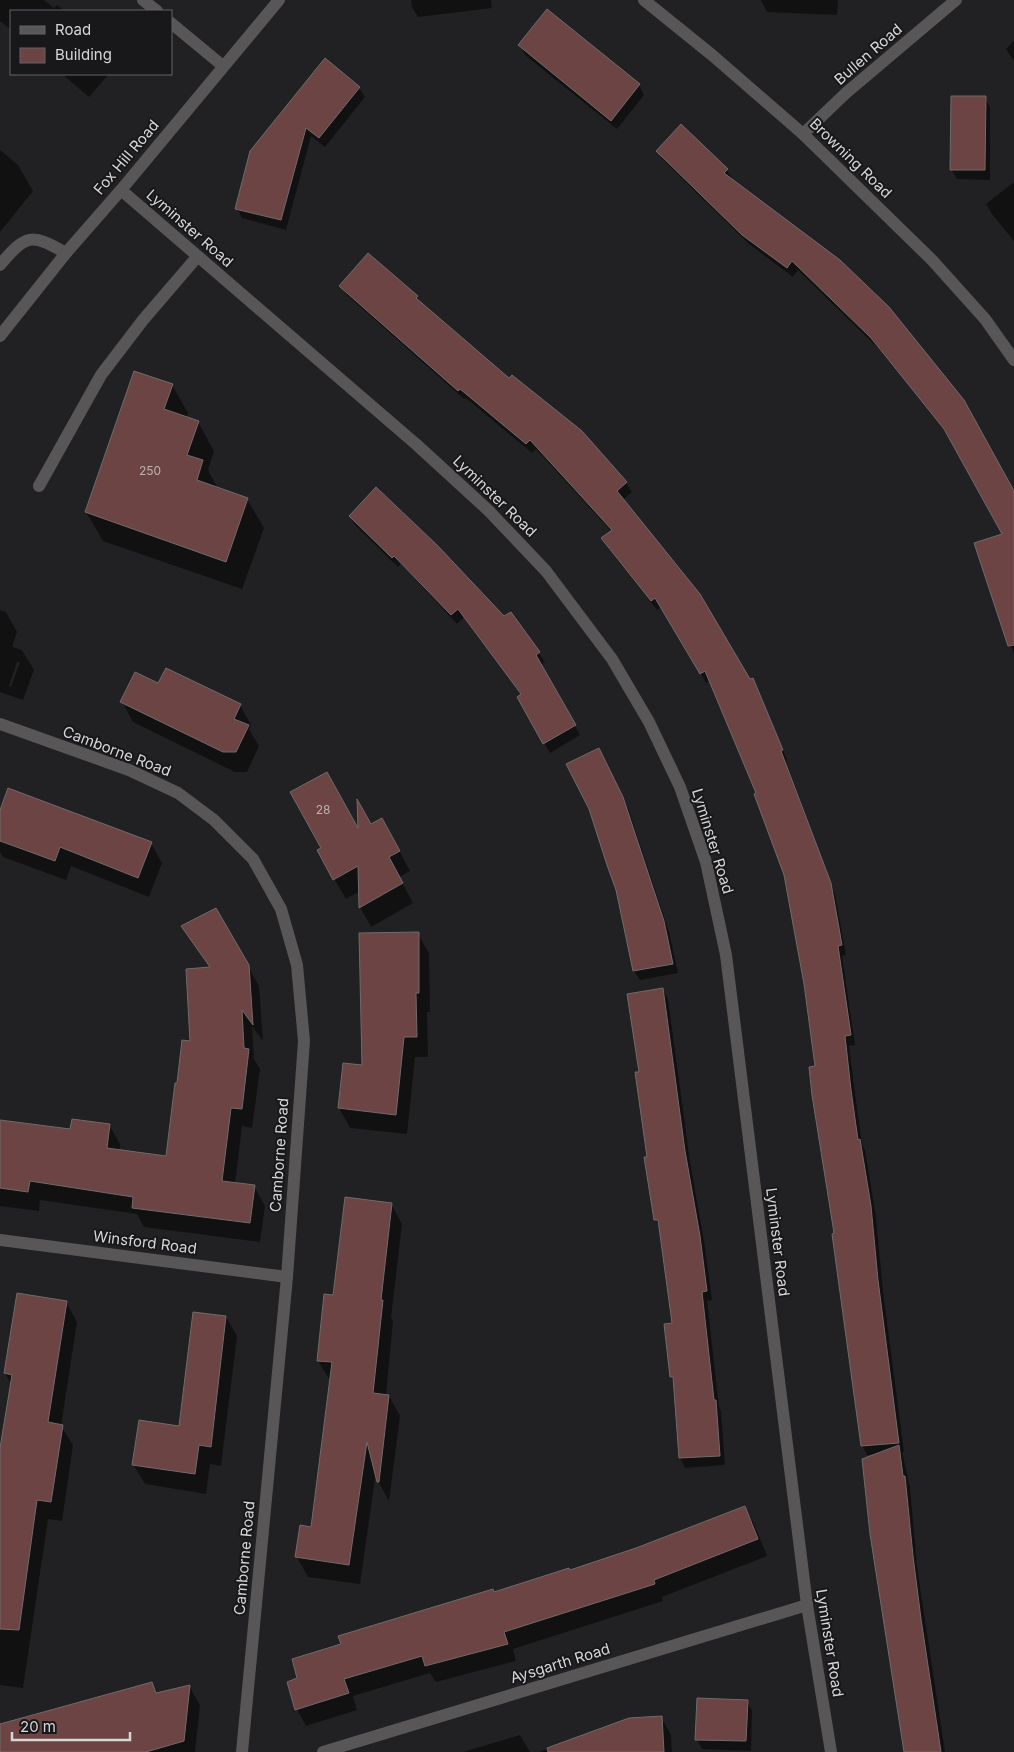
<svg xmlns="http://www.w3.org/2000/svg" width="1014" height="1752" font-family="Inter,sans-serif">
<rect width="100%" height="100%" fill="#212023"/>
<g fill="#0007" fill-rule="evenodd">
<path d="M 0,0 L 44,0 L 54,8 L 57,5 L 65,11 L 11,11 L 11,30 L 0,21 Z"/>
<path d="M 411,0 L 491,0 L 492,8 L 418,17 L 412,7 Z"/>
<path d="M 761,0 L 838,0 L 837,15 L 767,12 Z"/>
<path d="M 1014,41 L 1014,61 L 1006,49 Z"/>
<path d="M 520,45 L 639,85 L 644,95 L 617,129 L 525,55 Z"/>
<path d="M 62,74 L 109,74 L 89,97 Z"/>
<path d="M 359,88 L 365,97 L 325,147 L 311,136 L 286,230 L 242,218 L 237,208 L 251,152 Z"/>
<path d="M 985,98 L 990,107 L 990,180 L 957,179 L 951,169 Z"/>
<path d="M 681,126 L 727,170 L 733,180 L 1014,493 L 1014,510 L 951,438 L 878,348 L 798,270 L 793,277 L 749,244 L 663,160 L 657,151 Z"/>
<path d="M 0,150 L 18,165 L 33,191 L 0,232 Z"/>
<path d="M 1014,182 L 1014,241 L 992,214 L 986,204 Z"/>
<path d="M 341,286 L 417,297 L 420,303 L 509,380 L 581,432 L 626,483 L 632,492 L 623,500 L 749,681 L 758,689 L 787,760 L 786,761 L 835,894 L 846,955 L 842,956 L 855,1045 L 849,1046 L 856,1101 L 862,1144 L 865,1150 L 876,1217 L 883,1291 L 904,1452 L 902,1452 L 910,1487 L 917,1567 L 945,1752 L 905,1752 L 877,1454 L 867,1455 L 862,1445 L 805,984 L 786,874 L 758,794 L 710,681 L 706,683 L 662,607 L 657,610 L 608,548 L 603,539 L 612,532 L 536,449 L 532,453 L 466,398 L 464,399 L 347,295 Z"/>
<path d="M 172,385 L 188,413 L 186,418 L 198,422 L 214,451 L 208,470 L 218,489 L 247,499 L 264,528 L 242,589 L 103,541 L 86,512 Z"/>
<path d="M 350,517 L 504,618 L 510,614 L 545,662 L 541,665 L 580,735 L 550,753 L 518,697 L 521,695 L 464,617 L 457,624 L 401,564 L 398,567 L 356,526 Z"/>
<path d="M 1014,531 L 1014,654 L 976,544 Z"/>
<path d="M 0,610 L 6,612 L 17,632 L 12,647 L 22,650 L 34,670 L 23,700 L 0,692 ZM 17,662 L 20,662 L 11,687 L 9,686 Z"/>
<path d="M 159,685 L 240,705 L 251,725 L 249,729 L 259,746 L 247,772 L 235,772 L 133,722 L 122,702 Z"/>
<path d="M 604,759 L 628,808 L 669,932 L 678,973 L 640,980 L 634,971 Z"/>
<path d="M 0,813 L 151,843 L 162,863 L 149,897 L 71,866 L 66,880 L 3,857 L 0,852 Z"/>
<path d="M 371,826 L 393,839 L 410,871 L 399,877 L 413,903 L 371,927 L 360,907 L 360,891 L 346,899 L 334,879 L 359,832 Z"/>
<path d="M 216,909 L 259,986 L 263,1041 L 252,1026 L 254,1059 L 260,1069 L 252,1128 L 242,1126 L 235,1184 L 254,1186 L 265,1206 L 260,1242 L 144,1227 L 137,1214 L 40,1200 L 39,1211 L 0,1206 L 0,1121 L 71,1130 L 109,1125 L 120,1144 L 120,1151 L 167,1157 L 178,1084 L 192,1043 L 210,968 L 183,926 Z"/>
<path d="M 418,934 L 429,953 L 430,1012 L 427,1012 L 428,1057 L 415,1057 L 407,1134 L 350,1128 L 339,1108 L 344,1065 L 363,1067 Z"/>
<path d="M 663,990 L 668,999 L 690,1162 L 705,1247 L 712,1300 L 707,1301 L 719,1407 L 721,1411 L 725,1465 L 685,1468 L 680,1458 L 674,1382 L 671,1377 L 674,1324 L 661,1229 L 656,1220 L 640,1073 Z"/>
<path d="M 391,1204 L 402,1224 L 391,1318 L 393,1321 L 386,1396 L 389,1396 L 400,1416 L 389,1501 L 378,1481 L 376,1472 L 360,1584 L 308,1577 L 297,1557 L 312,1528 L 330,1380 L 318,1361 L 334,1296 Z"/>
<path d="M 66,1302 L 77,1322 L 61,1426 L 73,1445 L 62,1521 L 48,1519 L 23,1688 L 0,1685 L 0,1457 L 11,1384 L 5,1373 Z"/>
<path d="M 226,1317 L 237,1336 L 221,1466 L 210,1464 L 206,1494 L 145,1484 L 133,1464 L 180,1427 Z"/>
<path d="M 745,1507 L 754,1524 L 767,1556 L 662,1597 L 663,1601 L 513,1649 L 516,1661 L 436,1682 L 430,1673 L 353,1696 L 357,1710 L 306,1726 L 297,1709 L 299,1679 L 342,1644 L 494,1593 L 569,1571 L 637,1549 Z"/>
<path d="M 152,1684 L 158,1694 L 189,1686 L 200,1705 L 195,1752 L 0,1752 L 0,1724 Z"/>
<path d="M 747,1701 L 752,1711 L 751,1751 L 702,1749 L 697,1740 Z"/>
<path d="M 661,1717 L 671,1735 L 672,1752 L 539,1752 L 629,1720 Z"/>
<path d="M 520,1735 L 530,1752 L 463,1752 Z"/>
</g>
<g fill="#6c4443" stroke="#706b6a">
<path d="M 547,9 L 640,84 L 611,121 L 518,45 Z"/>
<path d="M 325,58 L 360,87 L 319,138 L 306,128 L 281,220 L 235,209 L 250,151 Z"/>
<path d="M 951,96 L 986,96 L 985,170 L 950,170 Z"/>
<path d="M 681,124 L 728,169 L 724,173 L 840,260 L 889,307 L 964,400 L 1014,491 L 1014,645 L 1008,646 L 974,543 L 1002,534 L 944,429 L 871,338 L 792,261 L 787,268 L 742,235 L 656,151 Z"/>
<path d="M 368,253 L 418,296 L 416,298 L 509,378 L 512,375 L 582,431 L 627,482 L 617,491 L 700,594 L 750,679 L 753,678 L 783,750 L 781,751 L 831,883 L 842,945 L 838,946 L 851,1035 L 845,1036 L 851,1090 L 858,1140 L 860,1139 L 871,1206 L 878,1280 L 899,1443 L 861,1446 L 832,1234 L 834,1233 L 812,1095 L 809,1067 L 815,1066 L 804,984 L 784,875 L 754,794 L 756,793 L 705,671 L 700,674 L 655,598 L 651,601 L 601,538 L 612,530 L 530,440 L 526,444 L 460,389 L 458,391 L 339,286 Z"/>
<path d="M 134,371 L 173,384 L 164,409 L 199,421 L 187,455 L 203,460 L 197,480 L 248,498 L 226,562 L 85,512 Z"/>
<path d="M 376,487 L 438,546 L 504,616 L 511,612 L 540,652 L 536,655 L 576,725 L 543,744 L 517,697 L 521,694 L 458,609 L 451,615 L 394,556 L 392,558 L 349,516 Z"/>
<path d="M 166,668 L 241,704 L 234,719 L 249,725 L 236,752 L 223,752 L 120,702 L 135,672 L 158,683 Z"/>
<path d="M 599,748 L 623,797 L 664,921 L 673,964 L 633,971 L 616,890 L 607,865 L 589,809 L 566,764 Z"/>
<path d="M 327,772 L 358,828 L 357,799 L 371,824 L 382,818 L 400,851 L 389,857 L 403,883 L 359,908 L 358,866 L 333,880 L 317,850 L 321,848 L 290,792 Z"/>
<path d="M 8,788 L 152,842 L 138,878 L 60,847 L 55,861 L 0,841 L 0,810 Z"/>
<path d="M 216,908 L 249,965 L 253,1025 L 242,1010 L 244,1048 L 249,1049 L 242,1109 L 231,1108 L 222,1181 L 255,1185 L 250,1223 L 132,1208 L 133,1197 L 30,1181 L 28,1192 L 0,1188 L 0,1120 L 70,1129 L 72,1119 L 110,1124 L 107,1148 L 166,1156 L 175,1083 L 177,1083 L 182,1040 L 190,1041 L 186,969 L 210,967 L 181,926 Z"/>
<path d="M 419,932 L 419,993 L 416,993 L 417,1037 L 404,1037 L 396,1115 L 338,1108 L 343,1063 L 362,1065 L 359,933 Z"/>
<path d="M 663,988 L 685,1151 L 700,1236 L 707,1291 L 702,1292 L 714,1400 L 716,1400 L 720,1456 L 679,1458 L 673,1377 L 670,1377 L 664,1324 L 672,1323 L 658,1220 L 654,1220 L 644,1157 L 647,1157 L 635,1072 L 639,1072 L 627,994 Z"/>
<path d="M 345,1197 L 392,1203 L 381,1300 L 383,1300 L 373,1393 L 389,1395 L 379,1482 L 377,1482 L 367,1442 L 349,1565 L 295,1557 L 300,1525 L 311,1527 L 332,1362 L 317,1361 L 324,1294 L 333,1295 Z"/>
<path d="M 17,1293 L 67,1301 L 48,1422 L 63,1425 L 51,1502 L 37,1500 L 19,1630 L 0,1629 L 0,1448 L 12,1375 L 4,1373 Z"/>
<path d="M 193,1312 L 226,1316 L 211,1447 L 199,1445 L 195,1474 L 132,1465 L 139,1420 L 179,1426 Z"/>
<path d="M 899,1445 L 903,1476 L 905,1476 L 913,1556 L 921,1619 L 941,1752 L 904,1752 L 870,1534 L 862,1459 Z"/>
<path d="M 745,1506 L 758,1539 L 654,1580 L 655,1584 L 504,1632 L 508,1644 L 425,1666 L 422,1656 L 344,1679 L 349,1693 L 295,1710 L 287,1682 L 297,1678 L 292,1659 L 341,1644 L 338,1636 L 493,1589 L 494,1592 L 569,1568 L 570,1570 L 636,1548 Z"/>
<path d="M 152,1682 L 156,1693 L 190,1685 L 184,1741 L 146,1752 L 0,1752 L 0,1724 Z"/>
<path d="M 697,1698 L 748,1700 L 746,1741 L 695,1740 Z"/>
<path d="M 662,1716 L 664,1752 L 548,1752 L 547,1748 L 629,1718 Z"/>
</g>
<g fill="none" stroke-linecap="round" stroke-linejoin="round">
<g stroke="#585656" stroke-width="12">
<path d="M 0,265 C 26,234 31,233 66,253"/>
<path d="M 39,486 L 101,375 L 143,320 L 197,257"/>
</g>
<g stroke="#585656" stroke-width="12">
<path d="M 143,0 L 157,11"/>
<path d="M 644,0 L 712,55 L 803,134 L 932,260 L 985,319 L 1014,360"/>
<path d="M 171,23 L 223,66"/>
<path d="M 803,134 L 846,93 L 956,0"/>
<path d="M 121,190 L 417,445 L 489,511 L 546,571 L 612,659 L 649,722 L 680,787 L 706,862 L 726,955 L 807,1605 L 831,1752"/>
<path d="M 0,724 L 129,770 L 178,793 L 214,820 L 253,859 L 281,909 L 297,965 L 304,1041 L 287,1277 L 242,1752"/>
<path d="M 0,1240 L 287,1277"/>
<path d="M 323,1752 L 807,1605"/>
</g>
<path stroke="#585656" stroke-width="12" d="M 0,336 L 66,253 L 121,190 L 279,0"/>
</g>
<g text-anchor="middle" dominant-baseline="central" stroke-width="4" stroke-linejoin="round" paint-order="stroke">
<g font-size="12" fill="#bcb1b2">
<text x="150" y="470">250</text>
<text x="323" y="809">28</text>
</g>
<g font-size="15" fill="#d6d5d7" stroke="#18171a">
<text transform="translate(868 54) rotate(-41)">Bullen Road</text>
<text transform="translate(126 157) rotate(-50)">Fox Hill Road</text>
<text transform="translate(851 158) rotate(44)">Browning Road</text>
<text transform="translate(190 228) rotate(41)">Lyminster Road</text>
<text transform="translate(495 496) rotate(44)">Lyminster Road</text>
<text transform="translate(117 751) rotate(21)">Camborne Road</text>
<text transform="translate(713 841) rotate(73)">Lyminster Road</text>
<text transform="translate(279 1155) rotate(-86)">Camborne Road</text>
<text transform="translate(145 1242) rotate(7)">Winsford Road</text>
<text transform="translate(778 1242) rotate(83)">Lyminster Road</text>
<text transform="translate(244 1558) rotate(-85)">Camborne Road</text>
<text transform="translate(830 1643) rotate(81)">Lyminster Road</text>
<text transform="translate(560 1663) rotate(-17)">Aysgarth Road</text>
</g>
</g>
<rect x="10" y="10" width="162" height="65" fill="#18171a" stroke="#646366"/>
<rect x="20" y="26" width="25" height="8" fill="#585656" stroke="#646366"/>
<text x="55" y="35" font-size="15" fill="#d6d5d7">Road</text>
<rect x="20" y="48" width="25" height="15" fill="#6c4443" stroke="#646366"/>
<text x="55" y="60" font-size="15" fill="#d6d5d7">Building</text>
<path d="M12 1732v8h118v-8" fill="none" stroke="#d6d5d7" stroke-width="2.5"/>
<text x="20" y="1732" font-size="15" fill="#d6d5d7" stroke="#18171a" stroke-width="4" paint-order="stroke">20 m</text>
</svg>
